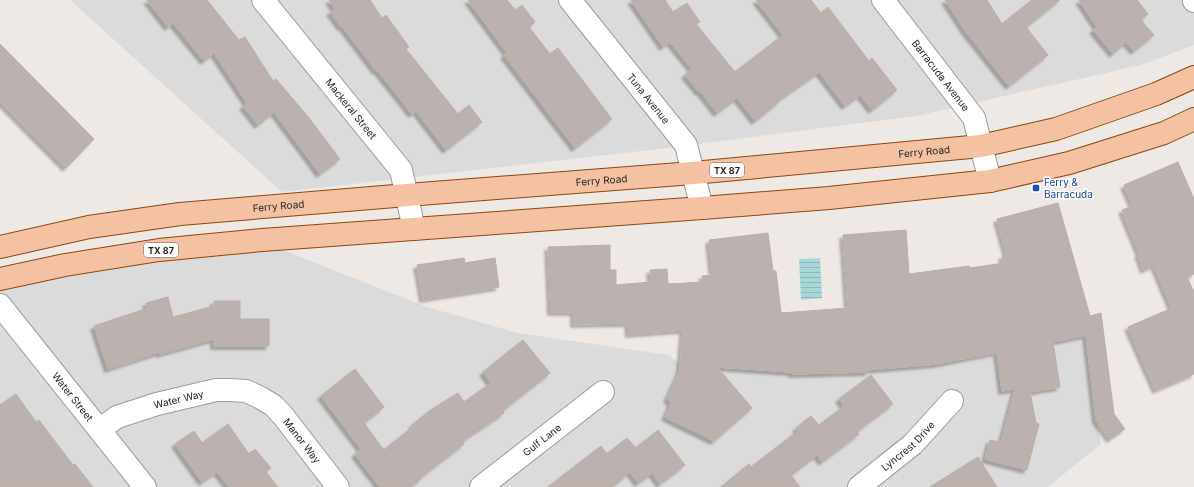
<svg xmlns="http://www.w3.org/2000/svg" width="1194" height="487" font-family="Inter,sans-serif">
<defs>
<pattern id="water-rules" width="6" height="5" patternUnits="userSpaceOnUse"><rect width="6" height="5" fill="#a8d7d8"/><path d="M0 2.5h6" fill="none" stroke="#90b8b9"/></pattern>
<filter id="shadow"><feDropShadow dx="-3.5" dy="3.5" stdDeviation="1" flood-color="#0004"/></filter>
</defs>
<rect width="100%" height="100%" fill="#eee9e4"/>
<g fill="#dcdbdb">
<path d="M 70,0 L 1194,0 L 1194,45 L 1141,65 L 916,116 L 659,149 L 282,192 Z"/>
<path d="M 278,248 L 427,307 L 518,333 L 669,355 L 681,365 L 786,372 L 792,374 L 830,373 L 937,364 L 1003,353 L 1086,335 L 1096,416 L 1101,444 L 1048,487 L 0,487 L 0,289 L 100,266 Z"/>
</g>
<path fill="url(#water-rules)" d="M 820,258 L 822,298 L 801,300 L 799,259 Z"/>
<g fill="#bbb1ae" stroke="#beada8" filter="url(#shadow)">
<path d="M 147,0 L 207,0 L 239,40 L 245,37 L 273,81 L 276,79 L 309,118 L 340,159 L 320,174 L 274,112 L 258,125 L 243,106 L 247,103 L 214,53 L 204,61 L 173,23 L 168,27 Z"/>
<path d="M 329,0 L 370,0 L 382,18 L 386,15 L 409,47 L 406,49 L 458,114 L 469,105 L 482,122 L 446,150 L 416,111 L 412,114 L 377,70 L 376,71 L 342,26 L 341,27 L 330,12 L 335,9 Z"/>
<path d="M 468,0 L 507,0 L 515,10 L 522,5 L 535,22 L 529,27 L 550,54 L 558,48 L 612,119 L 575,148 L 504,55 L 507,53 Z"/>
<path d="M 631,0 L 665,0 L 673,12 L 687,3 L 700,22 L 696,24 L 735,72 L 783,35 L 756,0 L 811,0 L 821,13 L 828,7 L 869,61 L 872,58 L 897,90 L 872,110 L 860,95 L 845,106 L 819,72 L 779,100 L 780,101 L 755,121 L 737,98 L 717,113 L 700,91 L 699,92 L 685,75 L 692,69 L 670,42 L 663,47 Z"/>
<path d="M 945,0 L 987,0 L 1002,24 L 1032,0 L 1060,0 L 1026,27 L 1048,55 L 1009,86 L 966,32 Z"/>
<path d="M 1079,0 L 1137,0 L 1148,14 L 1141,20 L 1154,35 L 1134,51 L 1126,42 L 1113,54 L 1093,30 L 1097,27 Z"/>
<path d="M 0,44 L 94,139 L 66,168 L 0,101 Z"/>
<path d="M 1178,162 L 1194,199 L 1194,274 L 1187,277 L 1194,292 L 1194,374 L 1156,390 L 1128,327 L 1172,308 L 1154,265 L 1144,270 L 1138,254 L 1140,254 L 1122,210 L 1133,206 L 1124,185 Z"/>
<path d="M 1058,203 L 1090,316 L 1101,313 L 1114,414 L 1125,429 L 1110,439 L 1096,420 L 1086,335 L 1053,342 L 1060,387 L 1030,392 L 1036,423 L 1039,424 L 1027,470 L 985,459 L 990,440 L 1001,442 L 1015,389 L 1002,391 L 997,352 L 937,364 L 867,370 L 869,372 L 792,374 L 791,372 L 717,367 L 752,408 L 714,441 L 665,417 L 671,403 L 667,399 L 680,370 L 683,330 L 629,334 L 628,323 L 574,324 L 574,312 L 551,312 L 548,247 L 610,245 L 610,270 L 616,270 L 616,285 L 651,282 L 650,270 L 667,269 L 668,284 L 703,282 L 702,276 L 713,275 L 709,240 L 768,233 L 773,271 L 776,271 L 781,313 L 848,308 L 843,235 L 906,230 L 909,274 L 969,266 L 970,268 L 1004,263 L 1002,256 L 1007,255 L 997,219 Z"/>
<path d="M 464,258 L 465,263 L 495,258 L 499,287 L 423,299 L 417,265 Z"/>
<path d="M 168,297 L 173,317 L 214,306 L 214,301 L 240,301 L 240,319 L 269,319 L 269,346 L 214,346 L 214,339 L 160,354 L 160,352 L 108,369 L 94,326 L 148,308 L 146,303 Z"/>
<path d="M 523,340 L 550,373 L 503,410 L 504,413 L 462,441 L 464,444 L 421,477 L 422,478 L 411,487 L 380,487 L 355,454 L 361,449 L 321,396 L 355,369 L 384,407 L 364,423 L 384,450 L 414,426 L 412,425 L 432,409 L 458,393 L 464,402 L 491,383 L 483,372 Z"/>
<path d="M 871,375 L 893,404 L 857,431 L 859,434 L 822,462 L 817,455 L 791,475 L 800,487 L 721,487 L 749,464 L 751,467 L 798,431 L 796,428 L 811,416 L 819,425 L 844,406 L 839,399 Z"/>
<path d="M 16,394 L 36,422 L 39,420 L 73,465 L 75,464 L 93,487 L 0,487 L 0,405 Z"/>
<path d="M 228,424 L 249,454 L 255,449 L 271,468 L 266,472 L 278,487 L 229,487 L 217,472 L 202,482 L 175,444 L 194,431 L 202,443 Z"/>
<path d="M 658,430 L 685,465 L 660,484 L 652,473 L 638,483 L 630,472 L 612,487 L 548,487 L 601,446 L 607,454 L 627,438 L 636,448 Z"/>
<path d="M 978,457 L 997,487 L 930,487 Z"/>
</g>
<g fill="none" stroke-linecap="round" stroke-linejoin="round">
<g stroke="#9b9b9b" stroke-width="24">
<g id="minor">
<path id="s1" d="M 263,0 L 401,170 L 414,229"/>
<path id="s2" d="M 570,0 L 686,145 L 702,208"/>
<path id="s3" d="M 883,0 L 974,118 L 990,181"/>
<path d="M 1194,0 L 1194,1"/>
<path id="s4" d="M 0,305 L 145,487"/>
<path id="s5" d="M 100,429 L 117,417 L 157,404 L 216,390 L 230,390 L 246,391 L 261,398 L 274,406 L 284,417 L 338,487"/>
<path id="s6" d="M 481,487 L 603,392"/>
<path id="s7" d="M 859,487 L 913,444 L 952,401"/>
</g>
</g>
<g stroke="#8b480c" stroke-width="24">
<g id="major">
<path id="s8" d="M 0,247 L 89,227 L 180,214 L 407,195 L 693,173 L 981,146 L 1056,129 L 1156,94 L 1194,77"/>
<path d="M 0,279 L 65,265 L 159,250 L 262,240 L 702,208 L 829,198 L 990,181 L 1069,163 L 1164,133 L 1194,119"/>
</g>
</g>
<use href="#minor" stroke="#fff" stroke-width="22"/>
<use href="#major" stroke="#f4c1a3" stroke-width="22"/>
</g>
<rect fill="#1a4fb4" stroke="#fff" stroke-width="1.5" x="1032" y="184" width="8" height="8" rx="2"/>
<g text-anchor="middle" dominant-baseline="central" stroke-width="3" stroke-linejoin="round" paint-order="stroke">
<g fill="#fff" stroke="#626262" stroke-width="1">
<rect x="710" y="163" width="34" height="14" rx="3"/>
<rect x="144" y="243" width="34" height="14" rx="3"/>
</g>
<g font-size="9" font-weight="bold" fill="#1e1e1e">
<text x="727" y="170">TX 87</text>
<text x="161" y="250">TX 87</text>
</g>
<g font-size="10" fill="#1e1e1e" stroke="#fff">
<text stroke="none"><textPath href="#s3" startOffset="95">Barracuda Avenue</textPath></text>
<text stroke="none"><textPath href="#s2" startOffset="126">Tuna Avenue</textPath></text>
<text stroke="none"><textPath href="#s1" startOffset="140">Mackeral Street</textPath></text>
<text stroke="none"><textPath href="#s8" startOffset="930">Ferry Road</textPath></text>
<text stroke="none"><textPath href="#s8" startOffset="606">Ferry Road</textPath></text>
<text stroke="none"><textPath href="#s8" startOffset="282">Ferry Road</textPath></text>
<text stroke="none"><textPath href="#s4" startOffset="117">Water Street</textPath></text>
<text stroke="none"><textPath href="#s5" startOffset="85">Water Way</textPath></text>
<text stroke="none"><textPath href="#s6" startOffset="77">Gulf Lane</textPath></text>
<text stroke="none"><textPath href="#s5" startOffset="230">Manor Way</textPath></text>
<text stroke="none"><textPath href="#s7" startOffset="64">Lyncrest Drive</textPath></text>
</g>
<g font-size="10" fill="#164399" stroke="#fff" text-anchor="start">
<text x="1044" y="182">Ferry &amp;<tspan x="1044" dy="12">Barracuda</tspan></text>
</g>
</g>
</svg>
